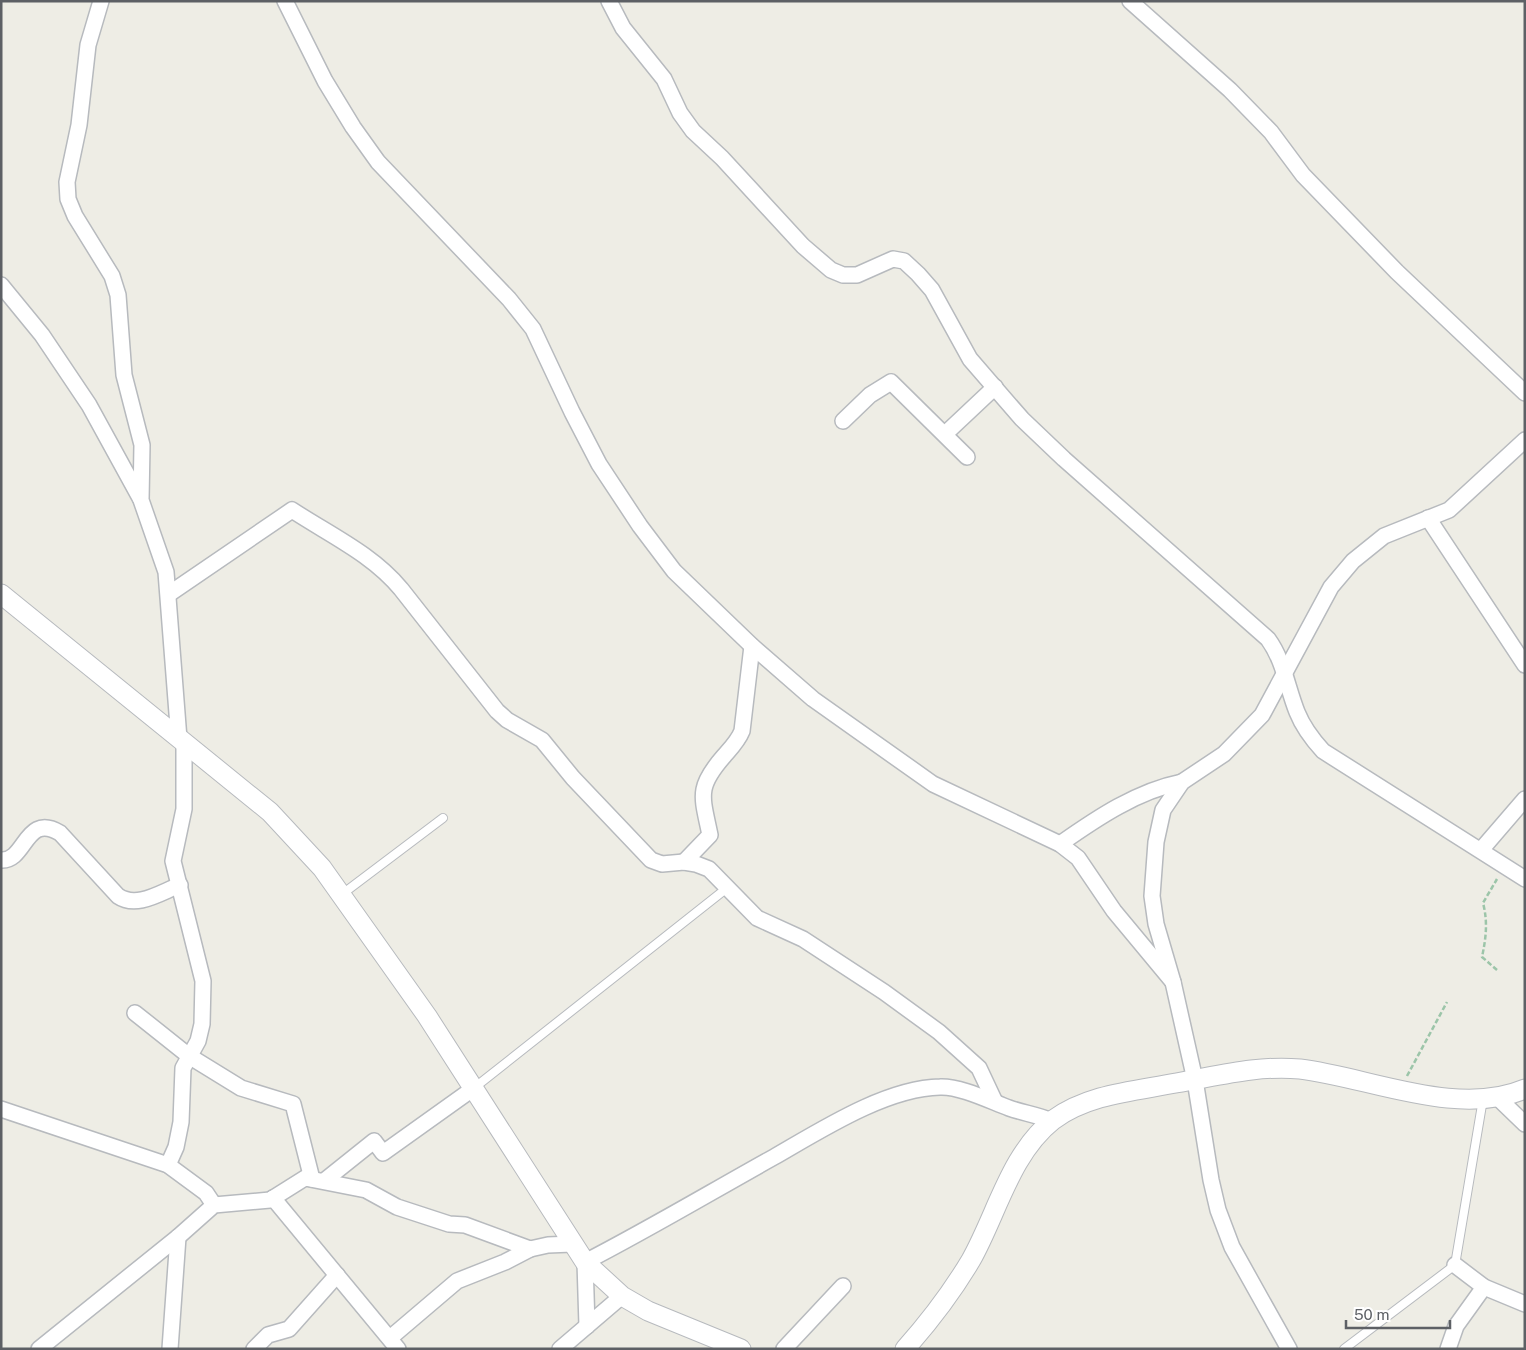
<svg xmlns="http://www.w3.org/2000/svg" width="1526" height="1350" font-family="'Public Sans',sans-serif">
<rect width="100%" height="100%" fill="#eeede5"/>
<g fill="none" stroke-linecap="round" stroke-linejoin="round">
<g stroke="#b7babe" stroke-width="10">
<g id="service">
<path d="M 341,895 L 443,818"/>
<path d="M 474,1088 L 727,888"/>
<path d="M 1344,1349 L 1455,1265 L 1483,1099"/>
</g>
</g>
<g stroke="#b7babe" stroke-width="18">
<g id="minor">
<path d="M 101,1 L 88,45 L 79,125 L 67,182 L 68,199 L 75,216 L 112,276 L 118,295 L 124,375 L 142,445 L 141,500 L 166,572 L 179,739"/>
<path d="M 285,1 L 325,81 L 353,127 L 378,162 L 509,299 L 533,329 L 572,412 L 599,464 L 640,526 L 674,571 L 752,646 L 813,699 L 933,784 L 1060,844 L 1078,858 L 1114,911 L 1173,982"/>
<path d="M 609,1 L 623,28 L 664,79 L 680,113 L 693,131 L 722,158 L 803,246 L 831,270 L 843,275 L 857,275 L 893,259 L 904,261 L 918,274 L 932,290 L 970,359 L 1022,419 L 1064,459 L 1268,639 C 1284,661 1287,687 1297,712 C 1303,727 1312,739 1323,751 L 1525,879"/>
<path d="M 1130,1 L 1230,90 L 1271,132 L 1303,175 L 1397,272 L 1525,393"/>
<path d="M 1,285 L 42,335 L 89,405 L 140,498"/>
<path d="M 843,421 L 870,395 L 891,382 L 967,457"/>
<path d="M 945,434 L 995,387"/>
<path d="M 1428,518 L 1525,665"/>
<path d="M 169,594 L 292,510 C 330,535 372,554 401,589 L 497,711 L 507,720 L 542,740 L 573,778 L 651,860 L 662,864 L 684,862 L 696,864 L 709,869 L 757,918 L 803,939 L 884,992 L 939,1032 L 979,1068 L 994,1100"/>
<path d="M 1060,844 C 1097,818 1137,791 1182,782"/>
<path d="M 1481,850 L 1525,799"/>
<path d="M 1,860 C 26,862 25,812 60,833 L 118,896 C 137,909 161,892 180,885"/>
<path d="M 684,862 L 710,835 C 702,796 696,788 724,756 C 731,748 738,741 742,731 L 752,646"/>
<path d="M 135,1013 L 189,1056 L 241,1088 L 293,1104 L 312,1179"/>
<path d="M 1496,1096 L 1525,1124"/>
<path d="M 1,1109 L 168,1165 L 206,1193 L 214,1205"/>
<path d="M 168,1165 L 176,1147 L 181,1122 L 183,1068 L 198,1041 L 202,1024 L 203,981 L 173,861 L 184,809 L 184,743"/>
<path d="M 324,1181 L 374,1141 L 383,1153 L 474,1088"/>
<path d="M 273,1198 L 398,1349"/>
<path d="M 1455,1265 L 1484,1287 L 1525,1304"/>
<path d="M 587,1326 L 585,1262 C 649,1229 711,1192 774,1157 C 821,1130 886,1088 940,1087 C 960,1086 990,1101 1009,1108 C 1023,1113 1038,1115 1052,1121"/>
<path d="M 390,1338 L 457,1281 L 505,1262 L 530,1249"/>
<path d="M 39,1349 L 178,1237 L 214,1205 L 270,1200 L 305,1178 L 366,1190 L 397,1207 L 449,1224 L 465,1225 L 530,1249 L 548,1245 L 572,1244"/>
<path d="M 170,1349 L 178,1237"/>
<path d="M 254,1349 L 268,1335 L 289,1329 L 337,1275"/>
<path d="M 560,1349 L 622,1296"/>
<path d="M 784,1349 L 843,1286"/>
<path d="M 1289,1349 L 1232,1247 L 1218,1210 L 1211,1180 L 1195,1080 L 1173,982 L 1156,924 L 1152,896 L 1156,842 L 1163,810 L 1182,782 L 1224,754 L 1262,715 L 1331,587 L 1353,561 L 1384,536 L 1449,510 L 1525,440"/>
<path d="M 1448,1349 L 1456,1326 L 1484,1287"/>
</g>
</g>
<g stroke="#b7babe" stroke-width="21">
<g id="tertiary">
<path d="M 1,594 L 270,812 L 322,868 L 427,1016 L 585,1262 L 622,1296 L 648,1311 L 741,1349"/>
<path d="M 905,1349 C 930,1321 952,1292 971,1260 C 997,1214 1010,1154 1053,1120 C 1088,1094 1135,1091 1176,1083 C 1218,1076 1257,1065 1300,1069 C 1368,1077 1457,1118 1525,1089"/>
</g>
</g>
<g stroke="#9cc5a9" stroke-width="2.5" stroke-dasharray="5 2.5" stroke-linecap="butt">
<path d="M 1497,970 L 1482,957 C 1486,938 1488,922 1483,903 L 1497,879"/>
<path d="M 1407,1076 L 1447,1002"/>
</g>
<use href="#service" stroke="#fff" stroke-width="8"/>
<use href="#minor" stroke="#fff" stroke-width="15"/>
<use href="#tertiary" stroke="#fff" stroke-width="19"/>
</g>
<rect width="1526" height="1350" fill="none" stroke="#5d6065" stroke-width="5"/>
<path d="M1346 1320v8h104v-8" fill="none" stroke="#5d6065" stroke-width="2.5"/>
<text x="1354" y="1320" font-size="15" fill="#5d6065" stroke="#ffffff" stroke-width="4" paint-order="stroke">50 m</text>
</svg>
